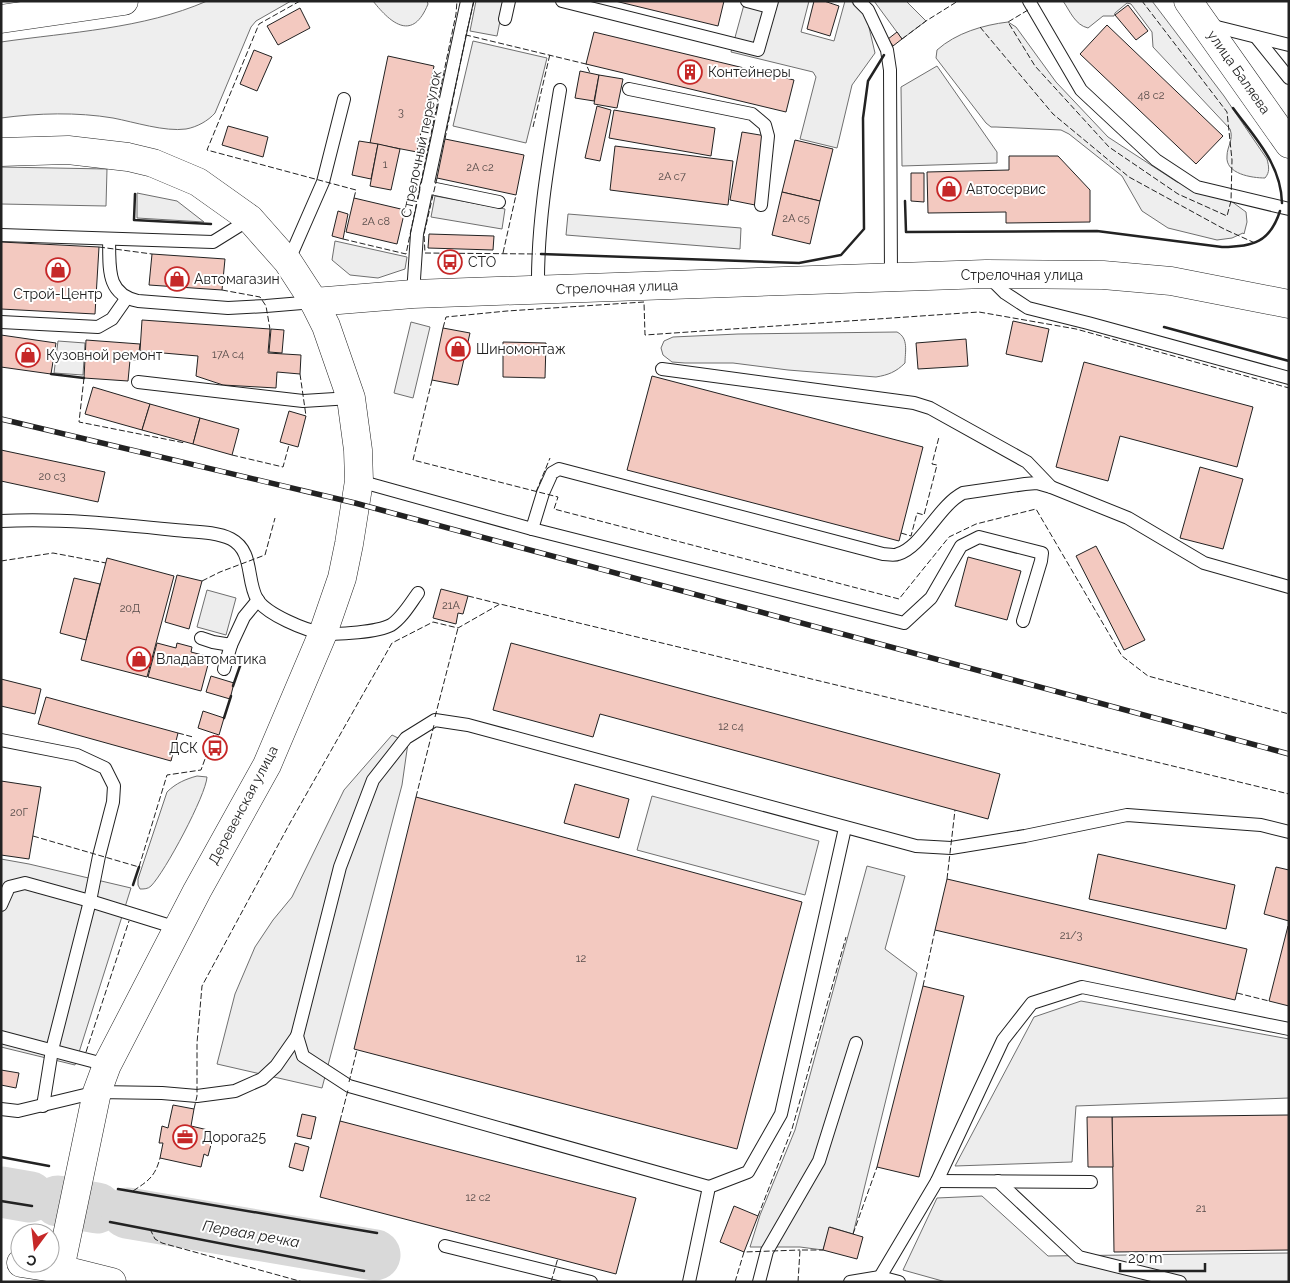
<svg xmlns="http://www.w3.org/2000/svg" width="1290" height="1283" font-family="Raleway,sans-serif">
<rect width="100%" height="100%" fill="#fff"/>
<g fill="#eee" stroke="#6f6f6f">
<path d="M 207,1 L 291,1 L 256,21 L 251,27 L 215,113 C 208,121 197,127 186,129 C 165,132 134,122 113,118 C 77,112 38,113 1,118 L 1,42 C 70,32 143,29 207,1 Z"/>
<path d="M 373,1 L 427,1 L 428,4 C 413,41 392,25 373,1 Z"/>
<path d="M 1063,1 L 1152,1 L 1224,96 L 1267,159 C 1269,167 1270,172 1265,178 C 1252,178 1225,174 1227,156 C 1227,146 1234,140 1230,129 L 1153,47 L 1152,32 L 1131,4 L 1127,3 L 1115,13 L 1114,16 L 1103,16 L 1088,28 C 1075,25 1070,11 1063,1 Z"/>
<path d="M 1008,22 L 1016,27 L 1056,82 L 1108,137 L 1177,182 L 1231,201 L 1246,212 L 1247,222 L 1244,234 L 1243,233 L 1232,238 L 1217,240 L 1168,228 L 1142,211 L 1122,176 L 1069,134 L 1061,130 L 996,127 L 991,127 L 986,123 L 936,58 L 937,50 C 956,33 983,25 1008,22 Z"/>
<path d="M 897,332 C 909,338 905,352 905,363 C 896,372 888,375 876,377 L 788,370 L 733,363 L 685,363 L 672,362 L 663,355 L 661,348 L 664,341 L 673,337 L 738,334 Z"/>
<path d="M 197,776 L 207,777 C 206,795 165,872 151,886 C 148,889 144,889 140,889 L 138,885 L 138,879 L 167,792 C 176,783 186,779 197,776 Z"/>
</g>
<g fill="#ededed" stroke="#6f6f6f">
<path d="M 476,1 L 504,1 L 497,36 L 470,31 Z"/>
<path d="M 745,1 L 809,1 L 801,32 L 834,41 L 845,1 L 850,1 L 856,4 L 867,19 L 875,53 L 852,85 L 837,148 L 800,139 L 816,77 L 813,72 L 731,52 Z"/>
<path d="M 874,1 L 906,1 L 926,21 L 902,39 Z"/>
<path d="M 473,41 L 547,58 L 526,143 L 453,126 Z"/>
<path d="M 937,66 L 997,152 L 997,163 L 902,166 L 901,87 Z"/>
<path d="M 1,167 L 107,169 L 106,206 L 1,204 Z"/>
<path d="M 137,193 L 177,201 L 204,222 L 137,218 Z"/>
<path d="M 435,196 L 505,209 L 502,229 L 431,217 Z"/>
<path d="M 568,214 L 741,228 L 740,249 L 566,235 Z"/>
<path d="M 335,241 L 407,257 L 405,269 L 378,278 L 350,275 L 332,260 Z"/>
<path d="M 411,322 L 430,327 L 413,398 L 394,393 Z"/>
<path d="M 58,341 L 85,343 L 83,375 L 54,373 Z"/>
<path d="M 207,590 L 236,598 L 226,635 L 197,627 Z"/>
<path d="M 392,735 L 408,743 L 402,785 L 322,1088 L 217,1064 L 235,994 L 255,947 L 273,920 L 292,897 L 344,790 Z"/>
<path d="M 652,796 L 819,841 L 805,895 L 637,850 Z"/>
<path d="M 1,859 L 29,864 L 131,888 L 75,1065 L 1,1047 Z"/>
<path d="M 867,866 L 905,876 L 885,949 L 917,973 L 853,1234 L 830,1227 L 823,1250 L 800,1247 L 750,1247 L 760,1215 L 795,1130 Z"/>
<path d="M 1081,1001 L 1289,1039 L 1289,1098 L 1076,1106 L 1072,1162 L 955,1166 L 1034,1017 Z"/>
<path d="M 982,1196 L 1048,1256 L 1289,1253 L 1289,1282 L 946,1282 L 903,1270 L 937,1198 Z"/>
</g>
<g fill="none" stroke-linecap="round" stroke-linejoin="round">
<g stroke="#d9d9d9" stroke-width="51">
<path d="M 1,1192 L 30,1197"/>
<path d="M 58,1201 L 97,1208"/>
<path d="M 127,1213 L 375,1255"/>
</g>
</g>
<g fill="#f3c9c0" stroke="#222">
<path d="M 615,1 L 724,1 L 718,26 Z"/>
<path d="M 814,1 L 824,1 L 839,6 L 830,36 L 807,29 Z"/>
<path d="M 1128,5 L 1148,31 L 1136,40 L 1115,15 Z"/>
<path d="M 300,8 L 310,28 L 278,45 L 267,26 Z"/>
<path d="M 1107,25 L 1223,136 L 1196,164 L 1080,54 Z"/>
<path d="M 594,32 L 794,80 L 786,112 L 586,64 Z"/>
<path d="M 897,32 L 902,39 L 893,46 L 888,39 Z"/>
<path d="M 254,50 L 272,57 L 257,91 L 240,84 Z"/>
<path d="M 388,56 L 434,66 L 417,152 L 370,143 Z"/>
<path d="M 580,71 L 599,75 L 594,101 L 575,98 Z"/>
<path d="M 599,75 L 623,79 L 617,108 L 594,104 Z"/>
<path d="M 597,106 L 611,110 L 600,161 L 585,158 Z"/>
<path d="M 614,110 L 715,128 L 711,156 L 609,138 Z"/>
<path d="M 228,126 L 268,137 L 263,157 L 222,145 Z"/>
<path d="M 742,132 L 766,136 L 755,205 L 730,200 Z"/>
<path d="M 445,139 L 524,155 L 516,195 L 437,178 Z"/>
<path d="M 795,140 L 833,149 L 820,201 L 782,192 Z"/>
<path d="M 359,141 L 378,144 L 371,179 L 352,175 Z"/>
<path d="M 378,144 L 400,149 L 391,190 L 370,186 Z"/>
<path d="M 615,146 L 733,161 L 728,205 L 610,190 Z"/>
<path d="M 1009,156 L 1058,156 L 1090,190 L 1090,222 L 1006,223 L 1006,212 L 928,213 L 927,172 L 1009,170 Z"/>
<path d="M 911,173 L 924,173 L 924,202 L 911,201 Z"/>
<path d="M 782,192 L 820,201 L 810,244 L 772,235 Z"/>
<path d="M 354,198 L 405,210 L 397,244 L 346,232 Z"/>
<path d="M 338,211 L 348,214 L 343,239 L 332,236 Z"/>
<path d="M 429,234 L 494,236 L 493,250 L 428,248 Z"/>
<path d="M 1,242 L 99,247 L 95,314 L 1,309 Z"/>
<path d="M 152,254 L 225,259 L 222,290 L 149,285 Z"/>
<path d="M 142,320 L 270,329 L 268,353 L 301,355 L 300,374 L 277,372 L 276,388 L 223,385 L 196,376 L 198,356 L 140,351 Z"/>
<path d="M 1013,321 L 1049,329 L 1042,362 L 1006,354 Z"/>
<path d="M 443,328 L 470,333 L 458,385 L 432,380 Z"/>
<path d="M 271,329 L 284,330 L 282,353 L 269,352 Z"/>
<path d="M 1,335 L 56,343 L 51,374 L 1,367 Z"/>
<path d="M 966,339 L 968,366 L 918,369 L 916,343 Z"/>
<path d="M 86,340 L 140,344 L 138,360 L 130,360 L 128,381 L 84,378 Z"/>
<path d="M 503,342 L 546,343 L 545,378 L 503,377 Z"/>
<path d="M 1084,362 L 1253,407 L 1237,467 L 1120,436 L 1108,481 L 1056,467 Z"/>
<path d="M 652,376 L 923,447 L 899,541 L 627,470 Z"/>
<path d="M 93,387 L 150,404 L 142,430 L 85,414 Z"/>
<path d="M 150,404 L 200,418 L 193,444 L 142,430 Z"/>
<path d="M 289,411 L 306,416 L 298,447 L 280,442 Z"/>
<path d="M 200,418 L 239,429 L 232,455 L 193,444 Z"/>
<path d="M 1,450 L 105,472 L 98,502 L 1,481 Z"/>
<path d="M 1200,467 L 1243,479 L 1223,549 L 1180,538 Z"/>
<path d="M 1096,546 L 1145,640 L 1124,650 L 1076,556 Z"/>
<path d="M 968,557 L 1021,571 L 1007,620 L 955,606 Z"/>
<path d="M 107,558 L 174,576 L 147,677 L 81,660 Z"/>
<path d="M 177,575 L 202,581 L 189,629 L 165,622 Z"/>
<path d="M 74,578 L 100,584 L 86,640 L 60,633 Z"/>
<path d="M 441,589 L 468,596 L 463,614 L 458,613 L 456,624 L 433,618 Z"/>
<path d="M 157,643 L 176,648 L 177,643 L 192,647 L 191,652 L 210,657 L 201,691 L 148,677 Z"/>
<path d="M 511,643 L 1000,774 L 988,819 L 600,714 L 593,737 L 493,710 Z"/>
<path d="M 211,676 L 234,683 L 230,699 L 206,692 Z"/>
<path d="M 1,679 L 41,689 L 35,714 L 1,706 Z"/>
<path d="M 46,697 L 178,733 L 171,761 L 38,724 Z"/>
<path d="M 203,711 L 224,718 L 219,735 L 198,728 Z"/>
<path d="M 213,740 L 221,742 L 216,755 L 209,753 Z"/>
<path d="M 1,781 L 41,787 L 29,859 L 1,855 Z"/>
<path d="M 575,784 L 629,799 L 619,838 L 564,823 Z"/>
<path d="M 416,797 L 802,902 L 737,1149 L 354,1049 Z"/>
<path d="M 1098,854 L 1235,885 L 1226,929 L 1089,899 Z"/>
<path d="M 1276,867 L 1289,870 L 1289,921 L 1264,914 Z"/>
<path d="M 947,879 L 1247,949 L 1235,1000 L 935,930 Z"/>
<path d="M 1288,926 L 1289,926 L 1289,1006 L 1269,1001 Z"/>
<path d="M 923,986 L 964,996 L 919,1177 L 877,1167 Z"/>
<path d="M 1,1070 L 19,1073 L 16,1088 L 1,1085 Z"/>
<path d="M 173,1105 L 194,1109 L 191,1126 L 208,1130 L 206,1136 L 213,1137 L 208,1156 L 204,1154 L 201,1167 L 160,1158 L 163,1143 L 159,1143 L 162,1126 L 168,1128 Z"/>
<path d="M 302,1114 L 316,1117 L 311,1139 L 297,1136 Z"/>
<path d="M 1289,1115 L 1289,1250 L 1114,1252 L 1112,1117 Z"/>
<path d="M 1087,1117 L 1112,1117 L 1113,1167 L 1088,1167 Z"/>
<path d="M 340,1121 L 636,1198 L 616,1274 L 320,1197 Z"/>
<path d="M 295,1143 L 309,1147 L 303,1171 L 289,1167 Z"/>
<path d="M 734,1206 L 758,1216 L 744,1252 L 720,1242 Z"/>
<path d="M 829,1227 L 863,1237 L 857,1259 L 823,1250 Z"/>
</g>
<g fill="none" stroke-linecap="round" stroke-linejoin="round">
<g stroke="#222" stroke-width="14">
<g id="lane">
<path d="M 562,1 L 758,50 L 772,1"/>
<path d="M 747,1 L 770,7"/>
<path d="M 859,1 L 868,10 L 887,50 L 890,70 L 891,277"/>
<path d="M 1029,1 L 1081,90 L 1156,160 L 1197,187 L 1289,209"/>
<path d="M 505,19 L 509,1"/>
<path d="M 1209,25 L 1289,45"/>
<path d="M 1256,37 L 1289,78"/>
<path d="M 629,89 L 752,114 L 765,125 L 768,136 L 761,205"/>
<path d="M 426,187 L 499,202"/>
<path d="M 1,235 L 213,242 L 250,219"/>
<path d="M 109,239 C 110,266 105,294 138,301 L 228,308 L 266,306 L 314,302"/>
<path d="M 288,262 L 323,182 L 344,99"/>
<path d="M 989,277 L 1005,293 L 1028,308 L 1088,323 L 1289,378"/>
<path d="M 538,290 C 537,222 549,157 560,90"/>
<path d="M 413,294 L 417,234 L 467,1"/>
<path d="M 1,322 L 98,327 L 112,319 L 126,299"/>
<path d="M 662,369 L 914,403 L 930,408 L 1027,462 L 1051,487"/>
<path d="M 138,382 L 303,401 L 351,398"/>
<path d="M 359,481 L 532,529 L 904,623 L 931,598 L 961,546 L 979,537 L 1042,553 L 1041,561 L 1023,621"/>
<path d="M 1,521 C 59,518 117,524 175,530 C 192,532 215,531 231,539 C 254,551 246,580 257,599 C 266,614 306,631 323,633 C 338,635 378,632 391,625 C 402,618 410,604 418,593"/>
<path d="M 532,529 L 543,493 L 552,473 L 559,469 L 883,554 C 887,554 894,556 898,554 C 922,547 938,506 963,493 L 1025,484 L 1037,483 L 1051,487 L 1128,518 L 1204,563 L 1289,587"/>
<path d="M 201,638 L 213,642 L 231,645 L 244,617 L 258,600"/>
<path d="M 224,669 L 231,645"/>
<path d="M 1,740 L 77,755 L 105,768 L 114,786 L 113,802 L 99,856 L 90,901 L 52,1050 L 43,1106"/>
<path d="M 1,905 L 9,887 L 25,883 L 90,901 L 177,928"/>
<path d="M 1,1037 L 107,1065"/>
<path d="M 1,1109 L 18,1111 L 97,1092 L 162,1093 L 197,1096 L 235,1091 L 262,1079 L 276,1066 L 297,1036"/>
<path d="M 937,1181 L 1091,1182"/>
<path d="M 998,1181 L 1079,1257 L 1180,1282"/>
<path d="M 709,1187 L 349,1086 L 303,1056 L 297,1036 L 340,867 L 373,780 L 406,738 L 435,720 L 468,725 L 916,846 L 951,848 L 1025,836 L 1127,815 L 1261,825 L 1289,832"/>
<path d="M 445,1246 L 591,1282"/>
<path d="M 880,1277 L 937,1181 L 1003,1040 L 1032,1003 L 1082,987 L 1289,1029"/>
<path d="M 689,1282 L 709,1187 L 748,1172 L 781,1114 L 845,828"/>
<path d="M 759,1282 L 767,1251 L 819,1161 L 856,1043"/>
<path d="M 850,1282 L 880,1277 L 899,1282"/>
</g>
</g>
<g stroke="#222" stroke-width="29">
<g id="secondary">
<path d="M 1188,1 L 1289,144"/>
<path d="M 1,19 L 124,1"/>
<path d="M 1,152 L 68,150 L 128,157 L 153,163 L 198,182 L 250,219 L 288,262 L 314,302 L 326,326 L 351,398 L 358,450 L 359,481 L 349,544 L 342,578 L 323,633 L 267,765 L 197,891 L 107,1065 L 97,1092 L 60,1269"/>
<path d="M 314,302 L 413,294 L 986,274 L 1103,275 L 1171,281 L 1289,304"/>
</g>
</g>
<g stroke="#222" stroke-width="29">
<path id="primary" d="M 21,1263 L 60,1269 L 112,1282"/>
</g>
<use href="#lane" stroke="#fff" stroke-width="12"/>
<use href="#secondary" stroke="#fff" stroke-width="28"/>
<use href="#primary" stroke="#fff" stroke-width="28"/>
<g stroke="#222" stroke-width="5.5">
<path id="rail" d="M 1,419 L 355,503 L 1289,754"/>
</g>
<use href="#rail" stroke="#fff" stroke-width="4" stroke-dasharray="11" stroke-linecap="butt"/>
<g stroke="#222" stroke-width="1" stroke-dasharray="6 2.5" stroke-linecap="butt">
<path d="M 300,1 L 259,24 L 207,150 L 356,190 L 354,198"/>
<path d="M 474,1 L 466,35 L 586,64 L 590,73"/>
<path d="M 1028,10 L 1008,22 L 1035,66 L 1109,147 L 1178,194 L 1227,216 L 1231,201 L 1232,160 L 1227,112 L 1142,1"/>
<path d="M 980,27 L 1053,114 L 1129,177 L 1224,229 L 1255,243"/>
<path d="M 902,39 L 926,21 L 958,1"/>
<path d="M 533,127 L 550,54"/>
<path d="M 445,139 L 466,35"/>
<path d="M 437,178 L 424,234 L 425,253 L 536,254"/>
<path d="M 343,239 L 406,254 L 456,14 L 457,1"/>
<path d="M 99,247 L 152,254"/>
<path d="M 503,253 L 516,195"/>
<path d="M 222,290 L 260,297 L 266,306 L 270,329"/>
<path d="M 443,328 L 446,317 L 507,311 L 644,302 L 645,335 L 979,312 L 1076,329 L 1289,388"/>
<path d="M 300,374 L 306,416"/>
<path d="M 84,378 L 79,422 L 185,443"/>
<path d="M 432,380 L 413,460 L 558,497 L 554,509 L 899,599 L 949,537 L 976,524 L 1036,509 L 1122,656 L 1148,676 L 1289,714"/>
<path d="M 232,455 L 283,467 L 289,445"/>
<path d="M 536,492 L 550,458"/>
<path d="M 901,533 L 911,536 L 917,513 L 924,515 L 937,465 L 932,464 L 939,437"/>
<path d="M 1,561 L 53,553 L 106,563"/>
<path d="M 202,581 L 220,572 L 265,555 L 275,518"/>
<path d="M 468,596 L 500,604"/>
<path d="M 435,717 L 458,628"/>
<path d="M 178,733 L 193,737"/>
<path d="M 416,797 L 434,725"/>
<path d="M 33,836 L 139,867 L 167,775 L 201,770 L 214,734"/>
<path d="M 947,879 L 955,810"/>
<path d="M 923,986 L 935,930"/>
<path d="M 1237,993 L 1269,1001"/>
<path d="M 86,1052 L 129,921"/>
<path d="M 349,1082 L 357,1050"/>
<path d="M 194,1109 L 197,1096 L 197,1043 L 202,986 L 290,823 L 392,643 L 433,622 L 458,628 L 500,604 L 1289,794"/>
<path d="M 340,1121 L 348,1090"/>
<path d="M 133,1191 C 148,1181 155,1177 160,1158"/>
<path d="M 758,1216 L 792,1129 L 846,937"/>
<path d="M 150,1229 L 155,1239 L 162,1243 L 303,1282"/>
<path d="M 853,1234 L 877,1167"/>
<path d="M 551,1282 L 558,1258"/>
<path d="M 735,1282 L 744,1252 L 800,1250"/>
<path d="M 798,1282 L 800,1250 L 823,1250"/>
</g>
<g stroke="#222" stroke-width="2.5">
<path d="M 1233,108 C 1255,138 1281,164 1282,203"/>
<path d="M 135,194 L 134,220 L 211,224"/>
<path d="M 905,201 L 906,232 L 1097,231 L 1222,247 C 1253,247 1270,242 1280,211"/>
<path d="M 541,254 L 799,263 L 841,255 L 864,229 L 863,118 L 868,81 L 884,55"/>
<path d="M 1164,327 L 1289,361"/>
<path d="M 51,374 L 84,378"/>
<path d="M 233,686 L 240,666"/>
<path d="M 224,718 L 231,696"/>
<path d="M 133,885 L 139,867"/>
<path d="M 1,1157 L 49,1166"/>
<path d="M 118,1189 L 377,1233"/>
<path d="M 1,1201 L 32,1206"/>
<path d="M 110,1222 L 364,1271"/>
</g>
</g>
<defs>
<g id="building-ring" transform="scale(1.25)"><circle r="9.5" fill="#fff" stroke="#c62828" stroke-width="1.5"/><path d="M-4-6H4V6H1V3H-1V6H-4ZM-2.5-4.3h1.7v1.8h-1.7ZM.8-4.3h1.7v1.8H.8ZM-2.5-1h1.7V.8h-1.7ZM.8-1h1.7V.8H.8Z" fill="#c62828"/></g>
<g id="shop-ring" transform="scale(1.25)"><circle r="9.5" fill="#fff" stroke="#c62828" stroke-width="1.5"/><path d="M-5-2.5h2.3a2.7 3.5 0 0 1 5.4 0H5L5.5 6h-11ZM-1.5-2.5h3a1.5 2.3 0 0 0-3 0Z" fill="#c62828"/></g>
<g id="bus-ring" transform="scale(1.25)"><circle r="9.5" fill="#fff" stroke="#c62828" stroke-width="1.5"/><path d="M-5-6H5V4H4V6H2V4H-2V6H-4V4H-5ZM-3.5-4V0h7V-4ZM-3.5 1.2v1.5H-2V1.2ZM2 1.2v1.5H3.5V1.2Z" fill="#c62828"/></g>
<g id="office-ring" transform="scale(1.25)"><circle r="9.5" fill="#fff" stroke="#c62828" stroke-width="1.5"/><path d="M-6-3h4V-5.5h4V-3h4V5H-6ZM-1-4.5V-3h2v-1.5ZM-6 0V1H6V0Z" fill="#c62828"/></g>
</defs>
<g fill-rule="evenodd">
<use href="#building-ring" x="690" y="72"/>
<use href="#shop-ring" x="949" y="189"/>
<use href="#bus-ring" x="450" y="262"/>
<use href="#shop-ring" x="58" y="270"/>
<use href="#shop-ring" x="177" y="279"/>
<use href="#shop-ring" x="458" y="349"/>
<use href="#shop-ring" x="28" y="355"/>
<use href="#shop-ring" x="139" y="659"/>
<use href="#bus-ring" x="215" y="748"/>
<use href="#office-ring" x="185" y="1137"/>
</g>
<g text-anchor="middle" dominant-baseline="central" stroke-width="4" stroke-linejoin="round" paint-order="stroke">
<g font-size="11" fill="#564c4a">
<text x="1151" y="95">48 с2</text>
<text x="401" y="112">3</text>
<text x="385" y="164">1</text>
<text x="480" y="167">2А с2</text>
<text x="672" y="176">2А с7</text>
<text x="796" y="218">2А с5</text>
<text x="376" y="221">2А с8</text>
<text x="228" y="354">17А с4</text>
<text x="52" y="476">20 с3</text>
<text x="451" y="605">21А</text>
<text x="130" y="608">20Д</text>
<text x="731" y="726">12 с4</text>
<text x="19" y="812">20Г</text>
<text x="1071" y="935">21/3</text>
<text x="581" y="958">12</text>
<text x="478" y="1197">12 с2</text>
<text x="1201" y="1208">21</text>
</g>
<g font-size="14" fill="#222" stroke="#fff" text-anchor="start">
<text x="708" y="72">Контейнеры</text>
<text x="966" y="189">Автосервис</text>
<text x="468" y="262">СТО</text>
<text x="194" y="279">Автомагазин</text>
<text x="58" y="294" text-anchor="middle">Строй-Центр</text>
<text x="476" y="349">Шиномонтаж</text>
<text x="46" y="355">Кузовной ремонт</text>
<text x="156" y="659">Владавтоматика</text>
<text x="198" y="748" text-anchor="end">ДСК</text>
<text x="202" y="1137">Дорога25</text>
</g>
<g font-size="14" fill="#222" stroke="#fff">
<text transform="translate(1239 72) rotate(55)">улица Баляева</text>
<text transform="translate(421 144) rotate(-78)">Стрелочный переулок</text>
<text x="1022" y="275">Стрелочная улица</text>
<text transform="translate(617 287) rotate(-2)">Стрелочная улица</text>
<text transform="translate(243 805) rotate(-62)">Деревенская улица</text>
</g>
<g font-size="15" font-style="italic" fill="#222" stroke="#fff">
<text transform="translate(251 1234) rotate(10)">Первая речка</text>
</g>
</g>
<rect width="1290" height="1283" fill="none" stroke="#222222" stroke-width="5"/>
<g transform="translate(35 1248) rotate(195)"><circle r="24" fill="#ffffff" stroke="#a7a7a7"/>
<path d="M0-4L9 19L0 12L-9 19Z" fill="#c62828"/>
<text y="-8" font-size="14" font-weight="bold" text-anchor="middle" fill="#222222">С</text>
</g>
<path d="M1120 1263v8h85v-8" fill="none" stroke="#222222" stroke-width="2.5"/>
<text x="1128" y="1263" font-size="15" fill="#222222" stroke="#ffffff" stroke-width="4" paint-order="stroke">20 m</text>
</svg>
